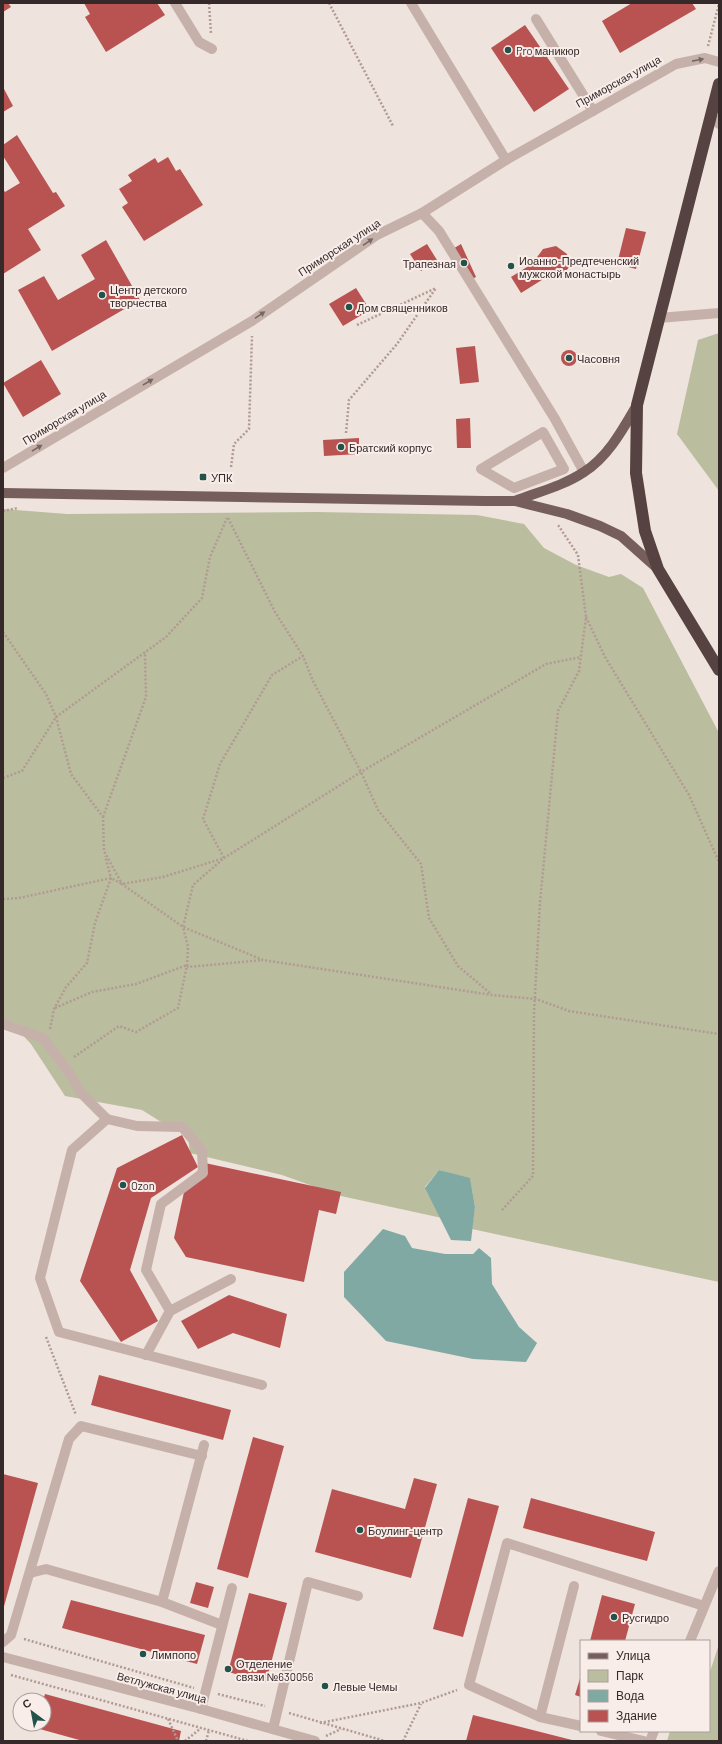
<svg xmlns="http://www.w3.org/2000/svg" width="722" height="1744" font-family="Barlow,sans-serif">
<rect width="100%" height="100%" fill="#efe3dd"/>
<g fill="#babd9e">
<path d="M 719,333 L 719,491 L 677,434 L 698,340 Z"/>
<path d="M 3,509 L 67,514 L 317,512 L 477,515 L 524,524 L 544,548 L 576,565 L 609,577 L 621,574 L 643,588 L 719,733 L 719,1282 L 472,1229 L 475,1207 L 470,1179 L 439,1170 L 425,1187 L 442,1218 L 341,1196 L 282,1175 L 190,1153 L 187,1128 L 166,1125 L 142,1110 L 65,1096 L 31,1044 L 16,1028 L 3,1025 Z"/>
<path d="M 719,1644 L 719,1741 L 667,1741 L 670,1731 L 709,1731 L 709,1675 Z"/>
</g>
<g fill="#7fa9a2">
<path d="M 439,1170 L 470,1178 L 475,1207 L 471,1241 L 451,1240 L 425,1188 Z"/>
<path d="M 383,1229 L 405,1236 L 412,1248 L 445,1254 L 473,1254 L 479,1248 L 491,1258 L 492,1284 L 519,1327 L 537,1343 L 526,1362 L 473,1359 L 386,1341 L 344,1297 L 344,1272 Z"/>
</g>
<g fill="#b95351">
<path d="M 3,3 L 8,3 L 11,7 L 3,12 Z"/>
<path d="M 84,3 L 157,3 L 165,15 L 106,52 L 85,17 L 90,14 Z"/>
<path d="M 632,3 L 692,3 L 696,9 L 620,53 L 602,21 Z"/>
<path d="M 525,25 L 569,89 L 534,112 L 491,48 Z"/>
<path d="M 3,87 L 13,106 L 3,112 Z"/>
<path d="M 17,135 L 53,193 L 56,192 L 65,206 L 28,229 L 41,250 L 3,274 L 3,189 L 5,192 L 20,183 L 3,156 L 3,145 Z"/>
<path d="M 168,157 L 176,171 L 180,169 L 203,205 L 144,241 L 122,207 L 128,203 L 119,189 L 132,181 L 128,175 L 155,158 L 158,163 Z"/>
<path d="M 626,228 L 646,232 L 636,269 L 617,264 Z"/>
<path d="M 106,240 L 140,300 L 52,351 L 18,290 L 44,276 L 58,300 L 95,279 L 81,255 Z"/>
<path d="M 427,244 L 437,260 L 421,271 L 410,254 Z"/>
<path d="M 461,244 L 476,277 L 466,282 L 451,250 Z"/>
<path d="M 556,246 L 567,254 L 569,267 L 561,278 L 548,280 L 545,278 L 521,293 L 511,277 L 535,262 L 535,260 L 543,249 Z"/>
<path d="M 356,288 L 370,310 L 343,326 L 329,304 Z"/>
<path d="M 475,346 L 479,382 L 460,384 L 456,348 Z"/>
<circle cx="569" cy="358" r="8"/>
<path d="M 41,360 L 61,394 L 23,417 L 3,383 Z"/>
<path d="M 470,418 L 471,448 L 457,448 L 456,419 Z"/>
<path d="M 359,438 L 359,454 L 324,456 L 323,440 Z"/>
<path d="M 182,1135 L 198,1167 L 151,1198 L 130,1270 L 158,1321 L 121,1342 L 80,1281 L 117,1168 Z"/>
<path d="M 205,1163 L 341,1192 L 336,1214 L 319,1210 L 304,1282 L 186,1257 L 174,1238 L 186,1183 Z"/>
<path d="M 229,1295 L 287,1314 L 280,1348 L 233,1333 L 198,1349 L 181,1321 Z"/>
<path d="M 99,1375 L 231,1410 L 223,1440 L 91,1405 Z"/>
<path d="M 253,1437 L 284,1446 L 248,1578 L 217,1569 Z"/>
<path d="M 3,1474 L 38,1483 L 3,1610 Z"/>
<path d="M 414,1478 L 437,1484 L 411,1578 L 315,1552 L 332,1489 L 405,1509 Z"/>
<path d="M 468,1498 L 499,1506 L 463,1637 L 433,1629 Z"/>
<path d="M 531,1498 L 655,1532 L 647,1561 L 523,1528 Z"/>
<path d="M 196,1582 L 214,1587 L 208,1608 L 190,1603 Z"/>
<path d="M 249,1593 L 287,1603 L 266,1682 L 228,1672 Z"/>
<path d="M 602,1595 L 635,1604 L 625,1641 L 590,1641 Z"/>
<path d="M 71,1600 L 205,1635 L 197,1664 L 62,1628 Z"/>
<path d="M 581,1675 L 581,1697 L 575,1695 Z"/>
<path d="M 45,1694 L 181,1731 L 179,1741 L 83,1741 L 36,1728 L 37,1724 L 44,1724 L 43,1700 Z"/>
<path d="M 473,1715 L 572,1740 L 572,1741 L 466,1741 Z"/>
</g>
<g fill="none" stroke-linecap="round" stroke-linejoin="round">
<g stroke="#b29a94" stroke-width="2.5" stroke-dasharray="2 2" stroke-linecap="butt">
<path d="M 209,3 L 211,34"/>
<path d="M 329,3 L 393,126"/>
<path d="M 708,46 L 719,4"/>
<path d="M 357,325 L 436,288"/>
<path d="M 346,433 L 349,400 L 397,344 L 436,288"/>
<path d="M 231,467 L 234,444 L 249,429 L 252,336"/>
<path d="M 3,511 L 18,508"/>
<path d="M 228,518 L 275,612 L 303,656 L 313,681 L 361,772 L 378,810 L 421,864 L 429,918 L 458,966 L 491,994"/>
<path d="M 586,617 L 605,657 L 689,795 L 719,862"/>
<path d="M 3,632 L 46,694 L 56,717 L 71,774 L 103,817 L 104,851 L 122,884 L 183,927 L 263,960 L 492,995 L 536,999 L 569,1011 L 719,1034"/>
<path d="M 3,778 L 22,771 L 56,717 L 166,637 L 202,598 L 210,557 L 227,518"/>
<path d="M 103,817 L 146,697 L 145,652"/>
<path d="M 3,899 L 19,898 L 111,878 L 122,884 L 163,877 L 224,858 L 361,772 L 546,664 L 581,657"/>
<path d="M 55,1008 L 92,992 L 136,984 L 187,965 L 188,967 L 263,960"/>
<path d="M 50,1029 L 54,1009 L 66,987 L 87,963 L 95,923 L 111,878 L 105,856"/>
<path d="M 74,1057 L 119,1026 L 136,1032 L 178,1008 L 187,965 L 188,947 L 183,927 L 193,885 L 224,858 L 203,819 L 220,764 L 272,675 L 303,656"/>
<path d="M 502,1210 L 533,1176 L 534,1012 L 540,903 L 558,711 L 579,671 L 586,617 L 578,555 L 558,525"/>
<path d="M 46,1337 L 76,1415"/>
<path d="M 24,1639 L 194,1688"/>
<path d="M 11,1675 L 248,1741"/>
<path d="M 218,1694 L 265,1706"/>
<path d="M 289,1713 L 385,1741"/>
<path d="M 168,1719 L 178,1741"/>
<path d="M 320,1723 L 421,1703 L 457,1690"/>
<path d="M 326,1736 L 341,1729"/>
<path d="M 185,1741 L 201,1728"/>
<path d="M 206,1741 L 209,1730"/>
<path d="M 403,1741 L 421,1704"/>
</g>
<g stroke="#c6b1aa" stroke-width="10">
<path d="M 175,3 L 199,42 L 212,49"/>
<path d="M 411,3 L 506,160"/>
<path d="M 536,19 L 593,111"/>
<path d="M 711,115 L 719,124"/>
<path d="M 422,213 L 439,231 L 555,419 L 584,472"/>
<path d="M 659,318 L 719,313"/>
<path d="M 543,432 L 564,469 L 514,488 L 481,469 Z"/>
<path d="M 3,468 L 252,321 L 377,235 L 422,213 L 506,160 L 593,111 L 676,64 L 705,58 L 719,62"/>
<path d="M 3,1024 L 43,1038 L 68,1071 L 81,1093 L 107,1119 L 137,1126 L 182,1127 L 202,1150 L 203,1173 L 161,1204 L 146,1270 L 170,1311 L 146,1355"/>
<path d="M 107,1119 L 72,1150 L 40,1278 L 59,1332 L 262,1385"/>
<path d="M 170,1311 L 231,1279"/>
<path d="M 30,1573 L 46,1569 L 162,1602 L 222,1625"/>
<path d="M 162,1602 L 204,1445"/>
<path d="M 690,1641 L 719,1571"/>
<path d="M 3,1642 L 11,1635 L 69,1439 L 81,1426 L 202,1456"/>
<path d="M 3,1657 L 201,1709 L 315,1741"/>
<path d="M 201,1709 L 232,1588"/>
<path d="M 540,1717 L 574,1586"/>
<path d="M 581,1726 L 540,1717 L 469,1685 L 507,1543 L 704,1606"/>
<path d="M 273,1729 L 308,1582 L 358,1596"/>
<path d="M 601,1731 L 644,1741"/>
<path d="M 650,1741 L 654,1731"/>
</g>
<g stroke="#755e5c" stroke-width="10">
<path d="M 3,493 L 485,501 L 515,501 L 567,514 L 600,526 L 621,536 L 658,569"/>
<path d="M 515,501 C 538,492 563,486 584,472 C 608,457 623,429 637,405"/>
</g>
<path stroke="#554241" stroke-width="12" d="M 719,84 L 637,405 L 636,473 L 645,531 L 658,569 L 719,670"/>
</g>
<defs><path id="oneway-solid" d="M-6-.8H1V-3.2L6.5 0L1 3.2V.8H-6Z"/></defs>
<g fill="#766763">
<use href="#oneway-solid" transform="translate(698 60) rotate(-11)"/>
<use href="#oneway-solid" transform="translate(368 242) rotate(-34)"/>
<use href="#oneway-solid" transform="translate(260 315) rotate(-34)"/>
<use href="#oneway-solid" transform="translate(148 382) rotate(-31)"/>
<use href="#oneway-solid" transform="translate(37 448) rotate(-31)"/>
</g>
<g fill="#23524a" stroke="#f8ede9" stroke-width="1.5">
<circle cx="508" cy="50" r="4"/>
<circle cx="464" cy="263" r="4"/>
<circle cx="511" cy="266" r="4"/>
<circle cx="102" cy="295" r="4"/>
<circle cx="349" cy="307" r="4"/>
<circle cx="569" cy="358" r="4"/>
<circle cx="341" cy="447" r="4"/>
<rect x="199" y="473" width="8" height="8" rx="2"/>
<circle cx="123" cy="1185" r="4"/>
<circle cx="360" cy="1530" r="4"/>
<circle cx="614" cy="1617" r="4"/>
<circle cx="143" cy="1654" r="4"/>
<circle cx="228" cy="1669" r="4"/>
<circle cx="325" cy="1686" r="4"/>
</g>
<g text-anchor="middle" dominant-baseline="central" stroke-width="4" stroke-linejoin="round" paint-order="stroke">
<g font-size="11" fill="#352a29" stroke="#f8ede9" text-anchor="start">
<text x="516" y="50">Pro маникюр</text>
<text x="519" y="260">Иоанно-Предтеченский<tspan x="519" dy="13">мужской монастырь</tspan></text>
<text x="456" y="263" text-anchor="end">Трапезная</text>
<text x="110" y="289">Центр детского<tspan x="110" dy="13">творчества</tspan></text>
<text x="357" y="307">Дом священников</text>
<text x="577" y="358">Часовня</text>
<text x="349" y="447">Братский корпус</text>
<text x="211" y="477">УПК</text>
<text x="131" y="1185">Ozon</text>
<text x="368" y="1530">Боулинг-центр</text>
<text x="622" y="1617">Русгидро</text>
<text x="151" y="1654">Лимпопо</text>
<text x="236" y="1663">Отделение<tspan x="236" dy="13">связи №630056</tspan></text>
<text x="333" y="1686">Левые Чемы</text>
</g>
<g font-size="11" fill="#352a29" stroke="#f8ede9">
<text transform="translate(618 81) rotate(-29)">Приморская улица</text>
<text transform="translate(339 247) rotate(-33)">Приморская улица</text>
<text transform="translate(64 417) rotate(-31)">Приморская улица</text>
<text transform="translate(162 1687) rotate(15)">Ветлужская улица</text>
</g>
</g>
<rect width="722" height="1744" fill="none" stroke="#352a29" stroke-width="8"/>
<rect x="580" y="1640" width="130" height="92" fill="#f8ede9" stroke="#aa9f9c"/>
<rect x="588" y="1653" width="20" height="6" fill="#755e5c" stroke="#aa9f9c"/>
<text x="616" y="1660" font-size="12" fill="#352a29">Улица</text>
<rect x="588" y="1670" width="20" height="12" fill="#babd9e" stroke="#aa9f9c"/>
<text x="616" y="1680" font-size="12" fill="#352a29">Парк</text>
<rect x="588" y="1690" width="20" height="12" fill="#7fa9a2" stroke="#aa9f9c"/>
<text x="616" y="1700" font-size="12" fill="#352a29">Вода</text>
<rect x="588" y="1710" width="20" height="12" fill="#b95351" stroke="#aa9f9c"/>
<text x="616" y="1720" font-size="12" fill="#352a29">Здание</text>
<g transform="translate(32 1712) rotate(328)"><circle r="19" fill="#f8ede9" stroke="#aa9f9c"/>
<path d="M0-3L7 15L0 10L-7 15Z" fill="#23524a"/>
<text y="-6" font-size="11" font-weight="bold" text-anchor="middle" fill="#352a29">С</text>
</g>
</svg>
